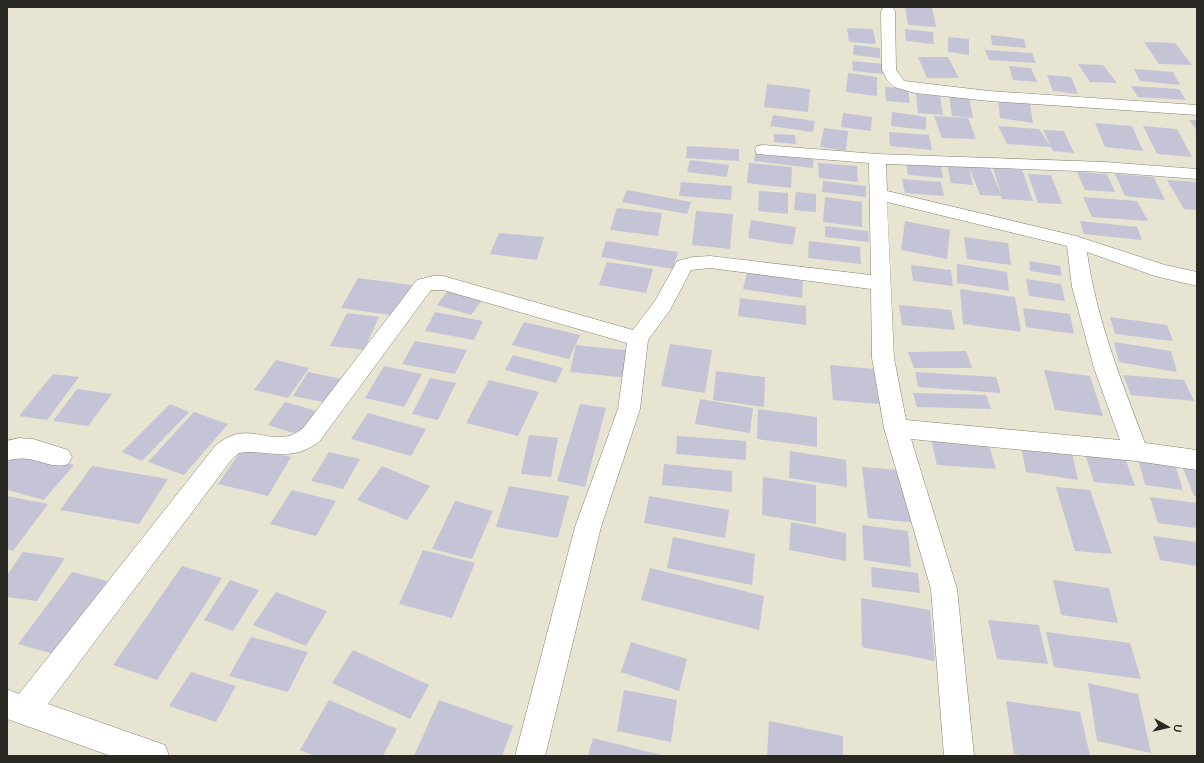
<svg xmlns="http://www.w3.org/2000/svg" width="1204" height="763" font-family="'Nunito Sans',sans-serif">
<rect width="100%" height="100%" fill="#e7e4d2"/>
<g fill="#c4c4d6">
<path d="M 905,7 L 932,8 L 936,27 L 908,25 Z"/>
<path d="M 847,28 L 873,29 L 876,44 L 849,42 Z"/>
<path d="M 905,29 L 933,32 L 934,44 L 906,41 Z"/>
<path d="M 991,35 L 1024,39 L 1026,48 L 992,45 Z"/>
<path d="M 948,37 L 969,39 L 969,55 L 948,52 Z"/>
<path d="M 1144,42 L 1175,43 L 1192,65 L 1159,64 Z"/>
<path d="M 854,45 L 880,48 L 880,58 L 853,55 Z"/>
<path d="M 985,50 L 1032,53 L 1036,63 L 989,60 Z"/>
<path d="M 918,57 L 948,57 L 959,78 L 927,78 Z"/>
<path d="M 852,61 L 884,64 L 885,74 L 853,71 Z"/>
<path d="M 1078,64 L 1103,65 L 1117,83 L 1090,82 Z"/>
<path d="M 1009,66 L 1031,68 L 1037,82 L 1013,80 Z"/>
<path d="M 1134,69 L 1173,72 L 1180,85 L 1140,81 Z"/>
<path d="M 848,73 L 877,77 L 877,96 L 846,92 Z"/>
<path d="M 1047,75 L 1071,77 L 1078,94 L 1053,91 Z"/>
<path d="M 767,84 L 810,89 L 808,112 L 764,107 Z"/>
<path d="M 1131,86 L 1179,89 L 1186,100 L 1138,97 Z"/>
<path d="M 885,87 L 908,89 L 910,103 L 886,101 Z"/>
<path d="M 916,94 L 940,96 L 943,115 L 918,113 Z"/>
<path d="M 949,95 L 969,97 L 973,118 L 952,116 Z"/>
<path d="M 998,99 L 1030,104 L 1033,123 L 1000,118 Z"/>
<path d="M 892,112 L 926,117 L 926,130 L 891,126 Z"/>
<path d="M 843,113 L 872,117 L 871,131 L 841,127 Z"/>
<path d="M 773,115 L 815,121 L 813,132 L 770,126 Z"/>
<path d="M 934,116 L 968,118 L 976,139 L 942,138 Z"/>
<path d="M 1189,120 L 1197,120 L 1197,131 Z"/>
<path d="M 1095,123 L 1132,126 L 1143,151 L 1105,147 Z"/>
<path d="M 998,126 L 1039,129 L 1051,147 L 1043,130 L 1064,131 L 1074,153 L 1053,151 L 1051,147 L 1007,144 Z"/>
<path d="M 1143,126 L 1177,129 L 1192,157 L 1157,154 Z"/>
<path d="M 824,128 L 848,131 L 846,151 L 820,147 Z"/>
<path d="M 889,132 L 929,135 L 932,150 L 890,146 Z"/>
<path d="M 774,134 L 795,135 L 796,144 L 774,142 Z"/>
<path d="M 687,146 L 739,149 L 739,161 L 686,158 Z"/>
<path d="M 756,148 L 814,155 L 813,168 L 754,161 Z"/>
<path d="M 690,160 L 729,165 L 727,177 L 687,172 Z"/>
<path d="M 749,163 L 792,167 L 791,188 L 747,183 Z"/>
<path d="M 818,163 L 857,166 L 858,182 L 819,178 Z"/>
<path d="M 906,163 L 941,166 L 943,178 L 908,175 Z"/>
<path d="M 947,165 L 990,168 L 1001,194 L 993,168 L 1022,170 L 1033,201 L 1002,199 L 1001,196 L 980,195 L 969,167 L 973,185 L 951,183 Z"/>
<path d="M 1077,172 L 1107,174 L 1115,192 L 1085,190 Z"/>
<path d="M 1028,174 L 1051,175 L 1062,204 L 1038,203 Z"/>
<path d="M 1115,174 L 1154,177 L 1165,200 L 1125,196 Z"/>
<path d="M 902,179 L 941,182 L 944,196 L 905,193 Z"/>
<path d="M 1167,180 L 1197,182 L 1197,210 L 1184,209 Z"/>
<path d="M 823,181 L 866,186 L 866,197 L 822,192 Z"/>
<path d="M 681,182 L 732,186 L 731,200 L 679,196 Z"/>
<path d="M 627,190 L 691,202 L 687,214 L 622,202 Z"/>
<path d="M 759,191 L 788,193 L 788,214 L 758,211 Z"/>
<path d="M 796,192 L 816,194 L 816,212 L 794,210 Z"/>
<path d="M 825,197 L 862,202 L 862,227 L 823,222 Z"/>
<path d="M 1083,197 L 1137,201 L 1148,221 L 1092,217 Z"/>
<path d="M 617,208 L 662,213 L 658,236 L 610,230 Z"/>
<path d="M 696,211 L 733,214 L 730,249 L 692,245 Z"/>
<path d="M 751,220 L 796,227 L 793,245 L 748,238 Z"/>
<path d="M 905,221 L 950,230 L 947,259 L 901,250 Z"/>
<path d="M 1080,221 L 1137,227 L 1142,240 L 1084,234 Z"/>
<path d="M 825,226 L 868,231 L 869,242 L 825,237 Z"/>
<path d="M 499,233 L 544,237 L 537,260 L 490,254 Z"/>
<path d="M 964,237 L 1008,243 L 1011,265 L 967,259 Z"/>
<path d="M 606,241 L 678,252 L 673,269 L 601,257 Z"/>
<path d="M 809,241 L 860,247 L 861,264 L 808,258 Z"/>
<path d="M 1029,261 L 1060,266 L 1062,276 L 1030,271 Z"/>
<path d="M 607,262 L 653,269 L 646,293 L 599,285 Z"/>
<path d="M 957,264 L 1007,272 L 1009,291 L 957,283 Z"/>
<path d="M 911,265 L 951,270 L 953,286 L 913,281 Z"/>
<path d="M 747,272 L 803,281 L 802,298 L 743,289 Z"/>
<path d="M 358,278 L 412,285 L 397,316 L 341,308 Z"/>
<path d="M 1026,279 L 1061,284 L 1065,301 L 1029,296 Z"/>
<path d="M 449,289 L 483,299 L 471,315 L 437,305 Z"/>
<path d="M 960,289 L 1015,297 L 1021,332 L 963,324 Z"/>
<path d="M 740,298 L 806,306 L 806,325 L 738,316 Z"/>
<path d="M 899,305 L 951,310 L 955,330 L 902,325 Z"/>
<path d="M 1023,308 L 1070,314 L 1074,334 L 1026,327 Z"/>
<path d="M 435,312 L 483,321 L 474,340 L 425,331 Z"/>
<path d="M 347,313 L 379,317 L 364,350 L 330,346 Z"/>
<path d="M 1110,317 L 1167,325 L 1173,341 L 1115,334 Z"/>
<path d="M 524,322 L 580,335 L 569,359 L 512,345 Z"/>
<path d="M 415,341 L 467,350 L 455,374 L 402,364 Z"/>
<path d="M 1114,342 L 1171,351 L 1177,372 L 1119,362 Z"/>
<path d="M 670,344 L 712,350 L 705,393 L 661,386 Z"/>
<path d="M 576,345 L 633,351 L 629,378 L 570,372 Z"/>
<path d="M 966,351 L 972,368 L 914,368 L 908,352 Z"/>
<path d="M 513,355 L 563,368 L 556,383 L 505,370 Z"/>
<path d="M 276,360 L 309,368 L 288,398 L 254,390 Z"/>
<path d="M 830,365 L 874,369 L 879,404 L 833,400 Z"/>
<path d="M 384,366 L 422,374 L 404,407 L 365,398 Z"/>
<path d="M 1044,370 L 1090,376 L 1103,416 L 1055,410 Z"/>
<path d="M 716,371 L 765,377 L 764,407 L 713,400 Z"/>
<path d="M 308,372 L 342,379 L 329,403 L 293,396 Z"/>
<path d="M 915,372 L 996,377 L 1001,393 L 918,387 Z"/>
<path d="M 53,374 L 79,377 L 47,420 L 19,416 Z"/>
<path d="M 1123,375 L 1184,380 L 1194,401 L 1131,395 Z"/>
<path d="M 430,378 L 456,383 L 438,420 L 412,414 Z"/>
<path d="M 489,380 L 539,392 L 518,436 L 466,423 Z"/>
<path d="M 77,389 L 112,394 L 88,426 L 53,421 Z"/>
<path d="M 913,393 L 986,395 L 991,409 L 917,407 Z"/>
<path d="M 700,399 L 753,408 L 750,433 L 695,424 Z"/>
<path d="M 285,402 L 320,412 L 303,436 L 268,425 Z"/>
<path d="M 170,404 L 189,412 L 142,461 L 122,452 Z"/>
<path d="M 580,404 L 606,408 L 585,487 L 557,481 Z"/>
<path d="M 758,409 L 817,417 L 817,447 L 757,439 Z"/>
<path d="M 194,412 L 228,424 L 184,475 L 148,462 Z"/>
<path d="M 368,413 L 426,429 L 411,456 L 351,439 Z"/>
<path d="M 529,435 L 558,438 L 551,477 L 521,474 Z"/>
<path d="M 677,436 L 746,441 L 746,460 L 676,454 Z"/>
<path d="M 931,439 L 988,442 L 996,469 L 937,465 Z"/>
<path d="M 1021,445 L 1072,453 L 1078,480 L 1026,472 Z"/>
<path d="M 244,446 L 291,457 L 268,496 L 218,484 Z"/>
<path d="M 16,449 L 74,465 L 44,500 L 7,490 L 7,459 Z"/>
<path d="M 790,451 L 846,460 L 847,487 L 789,478 Z"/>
<path d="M 1084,451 L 1124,455 L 1135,486 L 1094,482 Z"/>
<path d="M 329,452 L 360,459 L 343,489 L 311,481 Z"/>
<path d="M 1137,455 L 1174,461 L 1183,490 L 1145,485 Z"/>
<path d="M 1180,461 L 1197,463 L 1197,496 L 1194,496 Z"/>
<path d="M 664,464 L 732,471 L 732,492 L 662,485 Z"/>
<path d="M 92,466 L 168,479 L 139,524 L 60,510 Z"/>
<path d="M 382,466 L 430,486 L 407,520 L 357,500 Z"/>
<path d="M 862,467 L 909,471 L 917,523 L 868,518 Z"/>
<path d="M 763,477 L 816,485 L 816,524 L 762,515 Z"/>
<path d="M 509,486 L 569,496 L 558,538 L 496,527 Z"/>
<path d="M 1056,487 L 1090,490 L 1112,554 L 1075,551 Z"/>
<path d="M 292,490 L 336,501 L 316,536 L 270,524 Z"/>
<path d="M 7,496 L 48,504 L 13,551 L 7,549 Z"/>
<path d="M 649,496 L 729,510 L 725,538 L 644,523 Z"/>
<path d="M 1150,497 L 1197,503 L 1197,528 L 1158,523 Z"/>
<path d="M 455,501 L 493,511 L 472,559 L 432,549 Z"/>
<path d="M 791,522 L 846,533 L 846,561 L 789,550 Z"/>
<path d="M 862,525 L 908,531 L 911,567 L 864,560 Z"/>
<path d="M 1153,536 L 1197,542 L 1197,566 L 1160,560 Z"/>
<path d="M 673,537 L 755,554 L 752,585 L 667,568 Z"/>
<path d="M 423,550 L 475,563 L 452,618 L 399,604 Z"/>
<path d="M 23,552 L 65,558 L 37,601 L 7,597 L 7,575 Z"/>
<path d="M 182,566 L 222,578 L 157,680 L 113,665 Z"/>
<path d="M 871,567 L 918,573 L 920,593 L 872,587 Z"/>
<path d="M 650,568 L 764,596 L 759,630 L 641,600 Z"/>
<path d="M 72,572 L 115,583 L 64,657 L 18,644 Z"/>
<path d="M 230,580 L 259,590 L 233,631 L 204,620 Z"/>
<path d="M 1053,580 L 1109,588 L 1118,623 L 1061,615 Z"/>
<path d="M 276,592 L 327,611 L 306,646 L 253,625 Z"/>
<path d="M 861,598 L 930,610 L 935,661 L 862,647 Z"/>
<path d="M 988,620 L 1039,625 L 1048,664 L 997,659 Z"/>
<path d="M 1046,632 L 1130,643 L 1141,679 L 1054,667 Z"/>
<path d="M 251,637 L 308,652 L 288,692 L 229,676 Z"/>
<path d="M 631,642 L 687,659 L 679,691 L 621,672 Z"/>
<path d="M 353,650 L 429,685 L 410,719 L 332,683 Z"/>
<path d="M 191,672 L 236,686 L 216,722 L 169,706 Z"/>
<path d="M 1088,683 L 1138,694 L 1151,753 L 1097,741 Z"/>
<path d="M 624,690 L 677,700 L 671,742 L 617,731 Z"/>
<path d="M 329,700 L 397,729 L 383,756 L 315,756 L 300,750 Z"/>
<path d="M 439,700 L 513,726 L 502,756 L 414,756 Z"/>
<path d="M 1006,701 L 1080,712 L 1090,756 L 1028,756 L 1014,754 Z"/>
<path d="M 769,721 L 843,736 L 843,756 L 767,756 Z"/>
<path d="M 593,738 L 661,755 L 661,756 L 588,756 Z"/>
</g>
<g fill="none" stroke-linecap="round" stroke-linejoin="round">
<g stroke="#868272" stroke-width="1">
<g id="minor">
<path d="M 888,7 L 893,8 L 895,11 L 896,70 L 904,81 L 989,91 L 1197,105 L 1197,115 L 989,101 L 915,93 L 894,87 L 887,80 L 882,70 L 881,11 L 883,8 Z"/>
<path d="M 763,145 L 877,154 L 1105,162 L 1197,169 L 1197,179 L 1105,172 L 886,164 L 887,191 L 1076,236 L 1165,265 L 1197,272 L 1197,286 L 1155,276 L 1087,252 C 1096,318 1121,380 1145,443 L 1197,450 L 1197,470 L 1136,461 L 911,439 L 957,589 L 974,756 L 944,756 L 931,589 L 884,428 L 872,358 L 871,289 L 710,268 L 691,270 L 670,310 L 648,340 L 640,409 L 601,527 L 545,756 L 515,756 L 575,527 L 618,409 L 627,343 L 443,290 L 431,290 L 319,442 C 292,461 276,452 246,452 L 239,453 L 232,459 L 48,704 L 165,745 L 169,756 L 111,756 L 7,719 L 7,689 L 19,694 L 216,445 C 247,421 260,442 289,436 C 294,435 299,431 303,428 L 417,280 L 433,276 L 443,276 L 633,330 L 655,301 L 677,261 L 693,257 L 710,256 L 871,275 L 869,163 L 757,154 L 755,150 L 757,146 ZM 887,202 L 1067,246 L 1072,287 L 1094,368 L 1120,440 L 906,420 L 894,358 Z"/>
<path d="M 19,438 L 33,439 L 68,450 L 72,457 L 68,464 C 49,471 32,452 7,461 L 7,441 Z"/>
</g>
</g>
<use href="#minor" fill="#fff" fill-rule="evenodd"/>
</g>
<rect width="1204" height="763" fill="none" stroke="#2a2822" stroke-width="16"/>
<g transform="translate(1168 727) rotate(98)" stroke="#e7e4d2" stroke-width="3" paint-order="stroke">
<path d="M0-3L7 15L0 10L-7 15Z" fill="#2a2822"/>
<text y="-6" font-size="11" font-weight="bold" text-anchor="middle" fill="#2a2822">U</text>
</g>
</svg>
